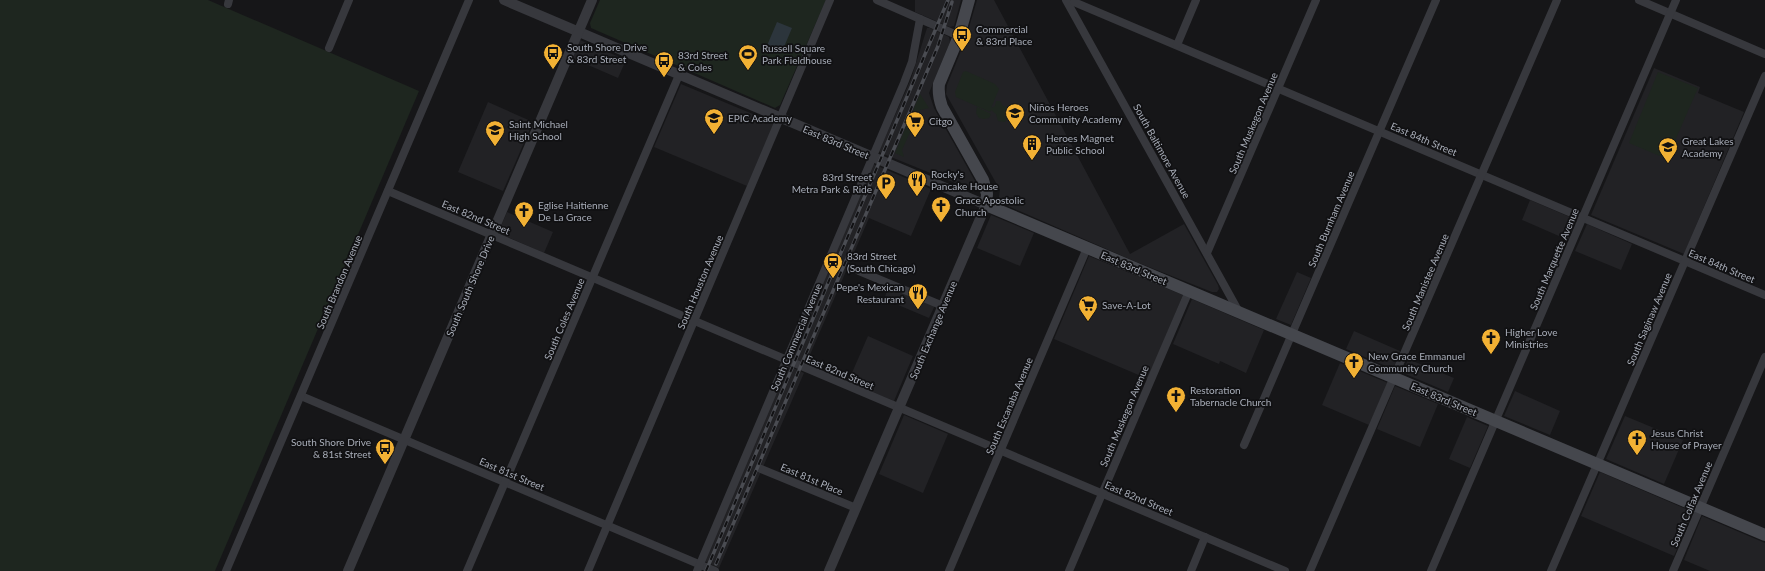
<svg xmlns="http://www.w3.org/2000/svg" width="1765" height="571" font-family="Lato,sans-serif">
<rect width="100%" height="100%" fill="#161618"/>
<g fill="#222225">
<path d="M 915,0 L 961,0 L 954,26 L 950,27 L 915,12 Z"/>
<path d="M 977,0 L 994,0 L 1130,254 L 1184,224 L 1218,285 L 1219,289 L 1217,292 L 1212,292 L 1134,261 L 1001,203 L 999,197 L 1000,190 L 946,94 L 947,85 L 965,41 Z"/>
<path d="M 927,28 L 930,28 L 949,37 L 950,42 L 929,93 L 934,108 L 975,181 L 974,187 L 970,189 L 881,153 L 879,151 L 911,79 Z"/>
<path d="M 580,40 L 626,60 L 618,78 L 572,58 Z"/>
<path d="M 1654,68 L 1700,87 L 1698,93 L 1744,112 L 1684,254 L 1591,215 Z"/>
<path d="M 681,84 L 774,123 L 747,186 L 654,147 Z"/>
<path d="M 488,102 L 533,122 L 503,191 L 458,172 Z"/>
<path d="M 873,164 L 931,189 L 911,236 L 869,218 L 806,364 L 791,357 Z"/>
<path d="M 1530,200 L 1577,220 L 1568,240 L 1522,220 Z"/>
<path d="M 507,212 L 553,232 L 544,253 L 498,233 Z"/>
<path d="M 991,215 L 1034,233 L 1020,266 L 977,248 Z"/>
<path d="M 1587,224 L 1632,244 L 1621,270 L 1575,251 Z"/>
<path d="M 1089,256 L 1183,295 L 1148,379 L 1054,339 Z"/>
<path d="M 1297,272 L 1311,278 L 1291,325 L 1276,319 Z"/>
<path d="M 890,284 L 936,303 L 929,318 L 884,299 Z"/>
<path d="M 1192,299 L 1264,330 L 1246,373 L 1220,361 L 1219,364 L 1173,344 Z"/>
<path d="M 1354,331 L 1400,351 L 1393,369 L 1346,349 Z"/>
<path d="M 868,336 L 913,356 L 894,401 L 848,382 Z"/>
<path d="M 1408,359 L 1454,378 L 1448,392 L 1403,373 Z"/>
<path d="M 1340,363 L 1388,383 L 1369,425 L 1322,405 Z"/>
<path d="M 787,365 L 804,373 L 719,568 L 704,561 Z"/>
<path d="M 1395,386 L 1438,404 L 1420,447 L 1377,429 Z"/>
<path d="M 1515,391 L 1560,411 L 1550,435 L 1504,416 Z"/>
<path d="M 904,415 L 948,434 L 923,493 L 879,474 Z"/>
<path d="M 1625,416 L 1683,440 L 1664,484 L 1606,459 Z"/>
<path d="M 1467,417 L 1488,426 L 1470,468 L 1449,459 Z"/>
<path d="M 1600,472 L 1693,512 L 1674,556 L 1581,516 Z"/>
<path d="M 1702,516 L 1765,543 L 1765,571 L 1710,571 L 1684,560 Z"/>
</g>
<g fill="#1e261f">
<path d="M 0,0 L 208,0 L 419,91 L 215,571 L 0,571 Z"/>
<path d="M 600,0 L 826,0 L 780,105 L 775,108 L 591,28 L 590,23 Z"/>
<path d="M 966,71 L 995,84 L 999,89 L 991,108 L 995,106 L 996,101 L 1000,101 L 1003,106 L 1013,108 L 1013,111 L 1005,122 L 998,121 L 996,114 L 991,110 L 990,112 L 956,97 L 955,92 L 963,72 Z"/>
<path d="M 1658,72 L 1698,88 L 1667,159 L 1629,143 Z"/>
<path d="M 920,94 L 929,108 L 920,110 L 902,150 L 904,157 L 895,153 Z"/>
<path d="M 977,107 L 991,114 L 989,118 L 984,119 L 979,118 L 976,113 Z"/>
</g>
<path fill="#2c353c" d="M 777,22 L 792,28 L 781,54 L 766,48 Z"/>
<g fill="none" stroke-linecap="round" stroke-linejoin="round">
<g stroke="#37383d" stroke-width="8">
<path d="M 877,0 L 959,36"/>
<path d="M 1066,0 L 1239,312"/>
<path d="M 1639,0 L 1765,54"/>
<path d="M 1074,2 L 1765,295"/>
<path d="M 228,4 L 229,0"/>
<path d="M 1177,45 L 1196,0"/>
<path d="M 329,48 L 349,0"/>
<path d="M 388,191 L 1285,571"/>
<path d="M 1207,253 L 1316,0"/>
<path d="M 859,271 L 943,306"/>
<path d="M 301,396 L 715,571"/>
<path d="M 1244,445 L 1436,0"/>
<path d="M 761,469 L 856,508"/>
<path d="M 226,571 L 469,0"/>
<path d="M 467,571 L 679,75"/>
<path d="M 588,571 L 830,0"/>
<path d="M 697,571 L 904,83 L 912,62 L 920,19"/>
<path d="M 949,571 L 1087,248"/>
<path d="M 1069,571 L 1189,291"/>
<path d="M 1191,571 L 1205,537"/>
<path d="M 1310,571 L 1557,0"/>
<path d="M 1431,571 L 1676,0"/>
<path d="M 1551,571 L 1765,76"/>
<path d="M 1673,571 L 1765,357"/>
</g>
<g stroke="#37383d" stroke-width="10">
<path d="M 504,0 L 986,205 L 829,571"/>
<path d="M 348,571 L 592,0"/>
</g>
<path stroke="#45474d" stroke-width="12" d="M 969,0 L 959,36 L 939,84 C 938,93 939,99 942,107 L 983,180 L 987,194 L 986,205 L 1765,535"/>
<g stroke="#4a4c52" stroke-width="3.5">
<g id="rail">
<path d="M 716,564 L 938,46 L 952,2"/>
<path d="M 706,571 L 948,0"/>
</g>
</g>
<use href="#rail" stroke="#111113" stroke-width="2" stroke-dasharray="6" stroke-linecap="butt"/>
</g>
<defs>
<g id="bus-pin" transform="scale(1)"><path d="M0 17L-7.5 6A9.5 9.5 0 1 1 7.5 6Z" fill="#f2b134" stroke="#111113"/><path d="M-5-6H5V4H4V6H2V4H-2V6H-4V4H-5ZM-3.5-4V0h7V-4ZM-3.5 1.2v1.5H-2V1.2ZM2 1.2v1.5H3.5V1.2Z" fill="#111"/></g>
<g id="stadium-pin" transform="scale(1)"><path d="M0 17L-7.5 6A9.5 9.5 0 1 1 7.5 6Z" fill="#f2b134" stroke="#111113"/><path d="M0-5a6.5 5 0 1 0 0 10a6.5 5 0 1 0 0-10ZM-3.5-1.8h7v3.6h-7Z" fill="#111"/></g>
<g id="school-pin" transform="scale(1)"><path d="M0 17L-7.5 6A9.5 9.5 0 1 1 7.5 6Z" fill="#f2b134" stroke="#111113"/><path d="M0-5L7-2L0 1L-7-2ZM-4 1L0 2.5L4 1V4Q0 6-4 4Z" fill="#111"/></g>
<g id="supermarket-pin" transform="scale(1)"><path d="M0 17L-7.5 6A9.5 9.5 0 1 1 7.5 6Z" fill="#f2b134" stroke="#111113"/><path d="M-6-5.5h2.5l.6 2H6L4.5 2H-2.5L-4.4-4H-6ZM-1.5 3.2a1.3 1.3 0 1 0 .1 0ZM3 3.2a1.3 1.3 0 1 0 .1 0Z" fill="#111"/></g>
<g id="building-pin" transform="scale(1)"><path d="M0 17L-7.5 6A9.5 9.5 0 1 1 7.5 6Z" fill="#f2b134" stroke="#111113"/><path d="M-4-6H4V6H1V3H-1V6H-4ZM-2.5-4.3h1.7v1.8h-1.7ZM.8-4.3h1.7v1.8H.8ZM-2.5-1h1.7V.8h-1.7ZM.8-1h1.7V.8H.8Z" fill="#111"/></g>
<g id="restaurant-pin" transform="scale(1)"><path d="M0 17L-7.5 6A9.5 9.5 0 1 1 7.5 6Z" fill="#f2b134" stroke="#111113"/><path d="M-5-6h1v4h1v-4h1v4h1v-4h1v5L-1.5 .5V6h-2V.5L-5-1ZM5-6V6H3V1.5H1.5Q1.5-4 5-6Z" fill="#111"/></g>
<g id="parking-pin" transform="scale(1)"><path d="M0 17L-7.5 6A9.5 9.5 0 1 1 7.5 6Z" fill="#f2b134" stroke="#111113"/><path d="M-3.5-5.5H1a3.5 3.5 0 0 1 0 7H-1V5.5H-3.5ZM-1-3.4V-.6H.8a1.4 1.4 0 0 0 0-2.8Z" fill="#111"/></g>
<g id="church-pin" transform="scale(1)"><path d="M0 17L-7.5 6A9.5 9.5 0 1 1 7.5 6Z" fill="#f2b134" stroke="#111113"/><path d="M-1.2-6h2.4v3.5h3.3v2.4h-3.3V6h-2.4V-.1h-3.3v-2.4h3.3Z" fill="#111"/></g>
<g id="station-pin" transform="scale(1)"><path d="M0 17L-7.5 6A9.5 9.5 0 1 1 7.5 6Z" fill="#f2b134" stroke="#111113"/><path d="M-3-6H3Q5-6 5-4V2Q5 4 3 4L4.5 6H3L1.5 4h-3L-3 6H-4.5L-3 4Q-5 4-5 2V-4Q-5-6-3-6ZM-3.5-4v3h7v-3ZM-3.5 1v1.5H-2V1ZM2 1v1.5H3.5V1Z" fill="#111"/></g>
</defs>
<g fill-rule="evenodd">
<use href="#bus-pin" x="962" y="35"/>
<use href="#bus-pin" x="553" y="53"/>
<use href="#stadium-pin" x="748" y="54"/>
<use href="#bus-pin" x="664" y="61"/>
<use href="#school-pin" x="1015" y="113"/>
<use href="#school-pin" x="714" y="118"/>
<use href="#supermarket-pin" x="915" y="121"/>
<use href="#school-pin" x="495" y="130"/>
<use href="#building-pin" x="1032" y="144"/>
<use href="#school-pin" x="1668" y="147"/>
<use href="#restaurant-pin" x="917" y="180"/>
<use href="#parking-pin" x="886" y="183"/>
<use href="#church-pin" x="941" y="206"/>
<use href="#church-pin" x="524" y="211"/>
<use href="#station-pin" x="833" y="262"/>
<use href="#restaurant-pin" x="918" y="293"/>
<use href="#supermarket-pin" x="1088" y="305"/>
<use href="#church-pin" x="1491" y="338"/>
<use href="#church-pin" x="1354" y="362"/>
<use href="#church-pin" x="1176" y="396"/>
<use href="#church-pin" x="1637" y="439"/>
<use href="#bus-pin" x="385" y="448"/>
</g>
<g text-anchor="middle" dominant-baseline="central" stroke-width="3.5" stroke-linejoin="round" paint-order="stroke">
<g font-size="10" fill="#a8adb8" stroke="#111113" text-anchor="start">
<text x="976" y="29">Commercial<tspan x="976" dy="12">&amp; 83rd Place</tspan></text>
<text x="567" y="47">South Shore Drive<tspan x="567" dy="12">&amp; 83rd Street</tspan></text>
<text x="762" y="48">Russell Square<tspan x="762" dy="12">Park Fieldhouse</tspan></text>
<text x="678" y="55">83rd Street<tspan x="678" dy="12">&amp; Coles</tspan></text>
<text x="1029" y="107">Niños Heroes<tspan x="1029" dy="12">Community Academy</tspan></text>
<text x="728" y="118">EPIC Academy</text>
<text x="929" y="121">Citgo</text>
<text x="509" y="124">Saint Michael<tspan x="509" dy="12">High School</tspan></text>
<text x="1046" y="138">Heroes Magnet<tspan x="1046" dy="12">Public School</tspan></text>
<text x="1682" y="141">Great Lakes<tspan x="1682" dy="12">Academy</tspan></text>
<text x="931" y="174">Rocky's<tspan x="931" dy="12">Pancake House</tspan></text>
<text x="872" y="177" text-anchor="end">83rd Street<tspan x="872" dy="12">Metra Park &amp; Ride</tspan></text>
<text x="955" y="200">Grace Apostolic<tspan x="955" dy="12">Church</tspan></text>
<text x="538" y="205">Eglise Haitienne<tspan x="538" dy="12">De La Grace</tspan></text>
<text x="847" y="256">83rd Street<tspan x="847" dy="12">(South Chicago)</tspan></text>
<text x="904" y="287" text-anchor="end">Pepe's Mexican<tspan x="904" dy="12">Restaurant</tspan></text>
<text x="1102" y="305">Save-A-Lot</text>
<text x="1505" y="332">Higher Love<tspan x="1505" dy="12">Ministries</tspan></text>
<text x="1368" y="356">New Grace Emmanuel<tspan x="1368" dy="12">Community Church</tspan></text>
<text x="1190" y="390">Restoration<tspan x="1190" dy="12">Tabernacle Church</tspan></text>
<text x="1651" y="433">Jesus Christ<tspan x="1651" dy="12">House of Prayer</tspan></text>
<text x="371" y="442" text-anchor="end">South Shore Drive<tspan x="371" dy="12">&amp; 81st Street</tspan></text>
</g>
<g font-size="10" fill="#a8adb8" stroke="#111113">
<text transform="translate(1253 123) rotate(-67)">South Muskegon Avenue</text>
<text transform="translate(1424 139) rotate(23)">East 84th Street</text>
<text transform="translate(836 142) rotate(23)">East 83rd Street</text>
<text transform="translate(1162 151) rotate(61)">South Baltimore Avenue</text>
<text transform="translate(476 217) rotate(23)">East 82nd Street</text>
<text transform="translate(1331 219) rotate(-67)">South Burnham Avenue</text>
<text transform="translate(1554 259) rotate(-67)">South Marquette Avenue</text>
<text transform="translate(1722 266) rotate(23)">East 84th Street</text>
<text transform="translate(1134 268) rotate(23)">East 83rd Street</text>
<text transform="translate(339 282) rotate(-67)">South Brandon Avenue</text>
<text transform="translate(700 282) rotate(-67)">South Houston Avenue</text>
<text transform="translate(1425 282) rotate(-67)">South Manistee Avenue</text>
<text transform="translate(470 286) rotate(-67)">South South Shore Drive</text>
<text transform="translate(564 319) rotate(-67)">South Coles Avenue</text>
<text transform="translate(1649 319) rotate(-67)">South Saginaw Avenue</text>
<text transform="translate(933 330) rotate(-67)">South Exchange Avenue</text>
<text transform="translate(796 337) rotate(-67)">South Commercial Avenue</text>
<text transform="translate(840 372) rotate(23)">East 82nd Street</text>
<text transform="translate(1444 399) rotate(23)">East 83rd Street</text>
<text transform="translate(1009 406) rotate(-67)">South Escanaba Avenue</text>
<text transform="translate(1124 416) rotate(-67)">South Muskegon Avenue</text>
<text transform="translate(512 474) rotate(23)">East 81st Street</text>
<text transform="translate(812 479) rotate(23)">East 81st Place</text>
<text transform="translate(1139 498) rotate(23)">East 82nd Street</text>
<text transform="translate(1691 504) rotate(-67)">South Colfax Avenue</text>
</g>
</g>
</svg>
